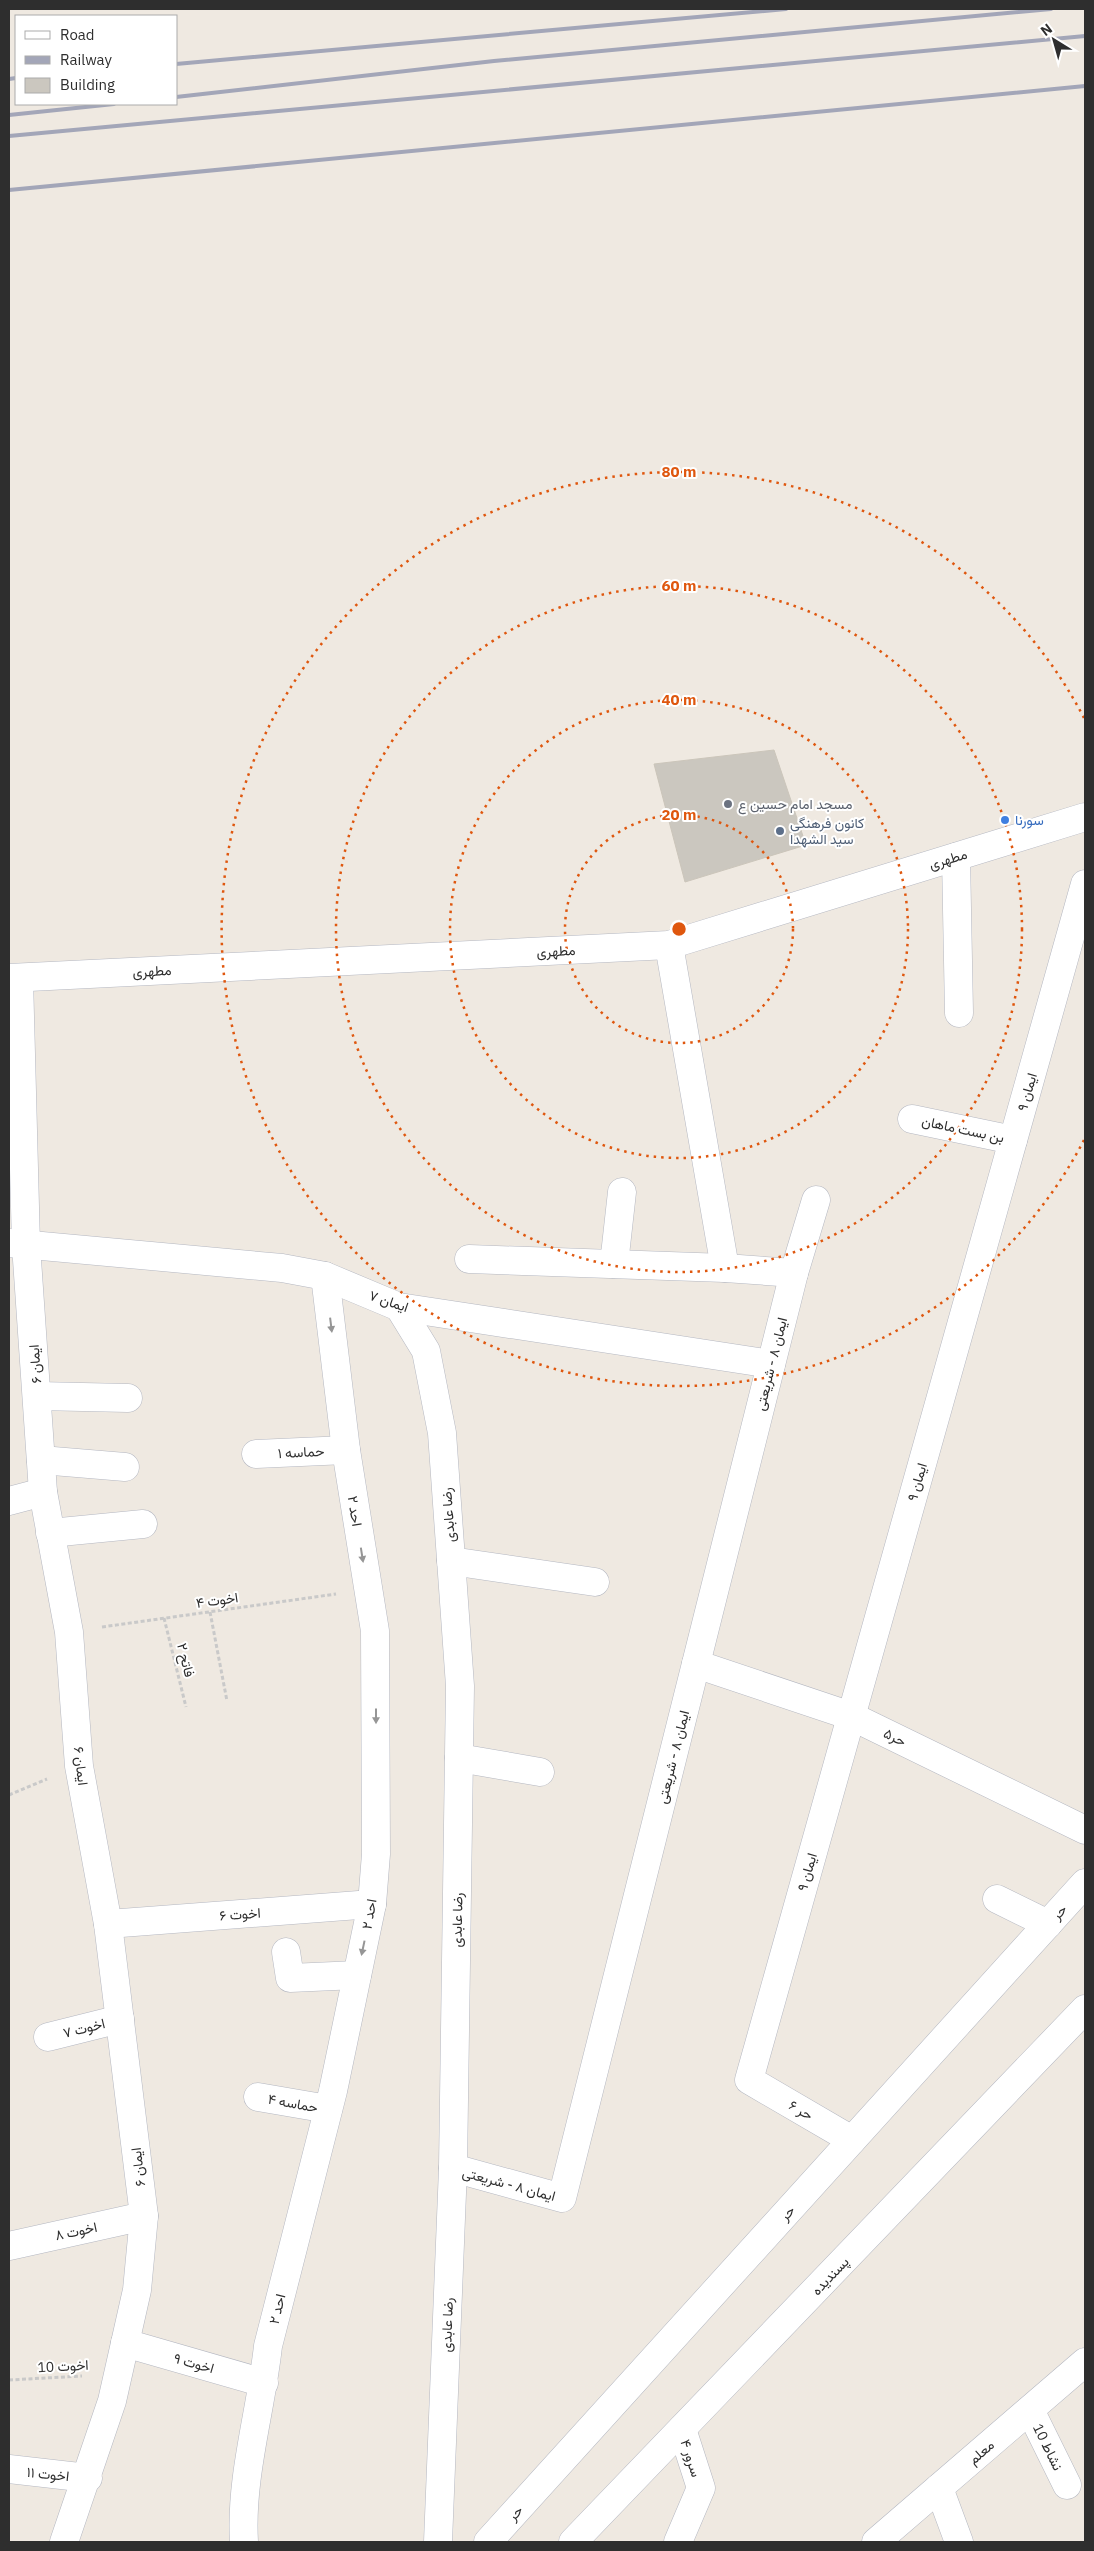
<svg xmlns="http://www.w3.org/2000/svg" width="1094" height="2551" font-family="'IBM Plex Sans',Vazirmatn,sans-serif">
<rect width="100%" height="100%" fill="#efe9e1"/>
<path fill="#cbc7bf" stroke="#cbc5ba" d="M 774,750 L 806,845 L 685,882 L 654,764 Z"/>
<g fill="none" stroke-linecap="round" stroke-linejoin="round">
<g stroke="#b4b7c1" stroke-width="29">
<g id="minor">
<path d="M 956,857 L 959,1013"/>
<path d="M 669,945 L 725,1268"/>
<path d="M 9,978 L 669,945 L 1085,817"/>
<path d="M 19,978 L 26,1245 L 43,1492 L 69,1632 L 79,1766 L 108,1924 L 144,2216 L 137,2290 L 112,2401 L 64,2542"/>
<path d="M 912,1119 L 1013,1140"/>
<path d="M 9,1243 L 282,1268 L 325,1276 L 399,1307 L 771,1364"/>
<path d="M 469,1259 L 725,1268 L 794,1273"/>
<path d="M 614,1264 L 622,1192"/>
<path d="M 399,1307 L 426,1351 L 442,1433 L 460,1686 L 453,2168 L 438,2542"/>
<path d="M 37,1396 L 128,1398"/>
<path d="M 256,1454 L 346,1450"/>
<path d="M 41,1460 L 125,1467"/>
<path d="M 9,1501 L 43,1492"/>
<path d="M 50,1533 L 143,1524"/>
<path d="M 451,1561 L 595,1582"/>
<path d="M 696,1664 L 851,1716 L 1085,1830"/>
<path d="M 459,1758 L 540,1772"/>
<path d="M 997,1899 L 1048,1924"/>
<path d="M 108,1924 L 372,1904"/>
<path d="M 286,1952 L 290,1978 L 357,1975"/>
<path d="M 48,2037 L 120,2019"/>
<path d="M 258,2097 L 328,2109"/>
<path d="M 852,2140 L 749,2080 L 1085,884"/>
<path d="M 453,2168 L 562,2198 L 794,1273 L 816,1200"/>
<path d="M 9,2246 L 144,2216"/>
<path d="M 125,2343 L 264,2383"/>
<path d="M 1030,2410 L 1067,2485"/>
<path d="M 9,2469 L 88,2478"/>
<path d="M 939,2488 L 959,2542"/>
<path d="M 244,2542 C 240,2477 261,2411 268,2346 L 333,2091 L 372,1904 L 376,1854 L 375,1631 L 346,1450 L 325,1276"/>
<path d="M 488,2542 L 1085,1883"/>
<path d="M 573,2542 L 1085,2009"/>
<path d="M 678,2542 L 701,2488 L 682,2429"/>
<path d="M 876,2542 L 1085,2362"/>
</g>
</g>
<g stroke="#c9c9c9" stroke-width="3" stroke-dasharray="4 2.5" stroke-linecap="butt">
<path d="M 210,1612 L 227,1701"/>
<path d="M 164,1618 L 186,1707"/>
<path d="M 102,1627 L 336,1594"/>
<path d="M 9,1795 L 47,1779"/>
<path d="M 9,2380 L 82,2376"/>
</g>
<use href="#minor" stroke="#fff" stroke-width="28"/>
<g stroke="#a3a6b8" stroke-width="4">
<path d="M 176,64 L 786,9"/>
<path d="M 9,79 L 16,78"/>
<path d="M 176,97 L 494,61 L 1051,9"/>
<path d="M 9,115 L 114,104"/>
<path d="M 9,136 L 1085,36"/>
<path d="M 9,190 L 1085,86"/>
</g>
</g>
<defs><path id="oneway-solid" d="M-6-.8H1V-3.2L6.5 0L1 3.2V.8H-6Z" transform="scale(1.25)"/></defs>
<g fill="#969696">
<use href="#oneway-solid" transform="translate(331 1325) rotate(83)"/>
<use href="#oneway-solid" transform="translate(362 1555) rotate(81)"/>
<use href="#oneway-solid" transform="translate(376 1716) rotate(90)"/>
<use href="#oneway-solid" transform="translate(363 1948) rotate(102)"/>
</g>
<g fill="none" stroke="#df570e" stroke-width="2.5" stroke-dasharray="2.5 5">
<circle cx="679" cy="929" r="114"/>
<circle cx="679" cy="929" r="229"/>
<circle cx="679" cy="929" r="343"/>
<path d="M1084 1140A457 457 0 1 1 1084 718"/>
</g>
<circle fill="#6b7280" stroke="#fff" stroke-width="2" cx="728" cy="804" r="5"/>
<circle fill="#3f7fe0" stroke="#fff" stroke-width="2" cx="1005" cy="820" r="5"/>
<circle fill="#5c6f8a" stroke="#fff" stroke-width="2" cx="780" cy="831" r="5"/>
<g text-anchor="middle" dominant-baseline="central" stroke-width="4" stroke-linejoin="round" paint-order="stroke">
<g font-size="14" fill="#5b616d" stroke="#fff" text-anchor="start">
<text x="738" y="804">مسجد امام حسین ع</text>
</g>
<g font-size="14" fill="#366cbe" stroke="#fff" text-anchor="start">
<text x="1015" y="820">سورنا</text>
</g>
<g font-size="14" fill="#4e5e75" stroke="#fff" text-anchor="start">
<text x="790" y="823">کانون فرهنگی<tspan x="790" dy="16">سید الشهدا</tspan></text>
</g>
<g font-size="14" fill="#2e2e2e" stroke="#fff">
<text transform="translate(948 859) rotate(-17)">مطهری</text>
<text transform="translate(556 951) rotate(-3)">مطهری</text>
<text transform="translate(152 971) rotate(-3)">مطهری</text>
<text transform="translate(1027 1092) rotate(-74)">ایمان ۹</text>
<text transform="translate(963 1129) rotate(12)">بن بست ماهان</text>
<text transform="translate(389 1301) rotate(19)">ایمان ۷</text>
<text transform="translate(35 1364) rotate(-94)">ایمان ۶</text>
<text transform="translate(771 1364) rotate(-76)">ایمان ۸ - شریعتی</text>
<text transform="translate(301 1452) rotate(-3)">حماسه ۱</text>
<text transform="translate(917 1482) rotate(-74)">ایمان ۹</text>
<text transform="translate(355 1511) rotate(81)">احد ۲</text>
<text transform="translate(448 1515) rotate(-94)">رضا عابدی</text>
<text transform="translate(217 1600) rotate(-8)">اخوت ۴</text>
<text transform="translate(186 1660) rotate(76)">فاتح ۲</text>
<text transform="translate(895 1737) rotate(26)">حر۵</text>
<text transform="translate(673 1757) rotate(-76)">ایمان ۸ - شریعتی</text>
<text transform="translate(81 1766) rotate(83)">ایمان ۶</text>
<text transform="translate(807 1872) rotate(-74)">ایمان ۹</text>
<text transform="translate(1059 1912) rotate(-48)">حر</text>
<text transform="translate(240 1914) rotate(-4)">اخوت ۶</text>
<text transform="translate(369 1914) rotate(-80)">احد ۲</text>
<text transform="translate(457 1920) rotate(-89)">رضا عابدی</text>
<text transform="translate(84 2028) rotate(-14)">اخوت ۷</text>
<text transform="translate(293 2103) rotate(10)">حماسه ۴</text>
<text transform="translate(801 2110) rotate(30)">حر ۶</text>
<text transform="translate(138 2167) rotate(-97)">ایمان ۶</text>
<text transform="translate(509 2184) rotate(15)">ایمان ۸ - شریعتی</text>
<text transform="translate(787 2213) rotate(-48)">حر</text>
<text transform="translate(76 2231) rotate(-12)">اخوت ۸</text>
<text transform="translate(830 2276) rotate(-46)">پسندیده</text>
<text transform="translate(277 2309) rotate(-76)">احد ۲</text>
<text transform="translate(447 2325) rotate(-88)">رضا عابدی</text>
<text transform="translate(194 2363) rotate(16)">اخوت ۹</text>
<text transform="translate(63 2366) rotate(-3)">اخوت 10</text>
<text transform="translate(1048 2447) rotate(64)">نشاط 10</text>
<text transform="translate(981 2452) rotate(-41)">معلم</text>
<text transform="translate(691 2458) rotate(72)">سرور ۴</text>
<text transform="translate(48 2474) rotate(6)">اخوت ۱۱</text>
<text transform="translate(515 2513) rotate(-48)">حر</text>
</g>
</g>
<circle cx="679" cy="929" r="8" fill="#df570e" stroke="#fff" stroke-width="2.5"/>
<g font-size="15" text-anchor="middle" font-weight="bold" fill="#df570e" stroke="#fff" stroke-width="4" stroke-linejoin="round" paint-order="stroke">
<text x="679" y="477">80 m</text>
<text x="679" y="591">60 m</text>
<text x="679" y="705">40 m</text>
<text x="679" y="820">20 m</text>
</g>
<rect width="1094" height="2551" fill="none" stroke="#2e2e2e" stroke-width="20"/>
<rect x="15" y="15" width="162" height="90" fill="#ffffff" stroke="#ababab"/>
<rect x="25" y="31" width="25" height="8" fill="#ffffff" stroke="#ababab"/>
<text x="60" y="40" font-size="15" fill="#2e2e2e">Road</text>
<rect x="25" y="56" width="25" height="8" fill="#a3a6b8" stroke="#ababab"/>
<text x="60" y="65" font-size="15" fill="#2e2e2e">Railway</text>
<rect x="25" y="78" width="25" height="15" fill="#cbc7bf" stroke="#ababab"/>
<text x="60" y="90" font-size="15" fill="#2e2e2e">Building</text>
<g transform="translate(1054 40) rotate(323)" stroke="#ffffff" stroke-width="4" paint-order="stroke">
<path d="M0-4L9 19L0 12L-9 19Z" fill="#2e2e2e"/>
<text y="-8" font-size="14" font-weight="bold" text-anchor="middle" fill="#2e2e2e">N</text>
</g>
</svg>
